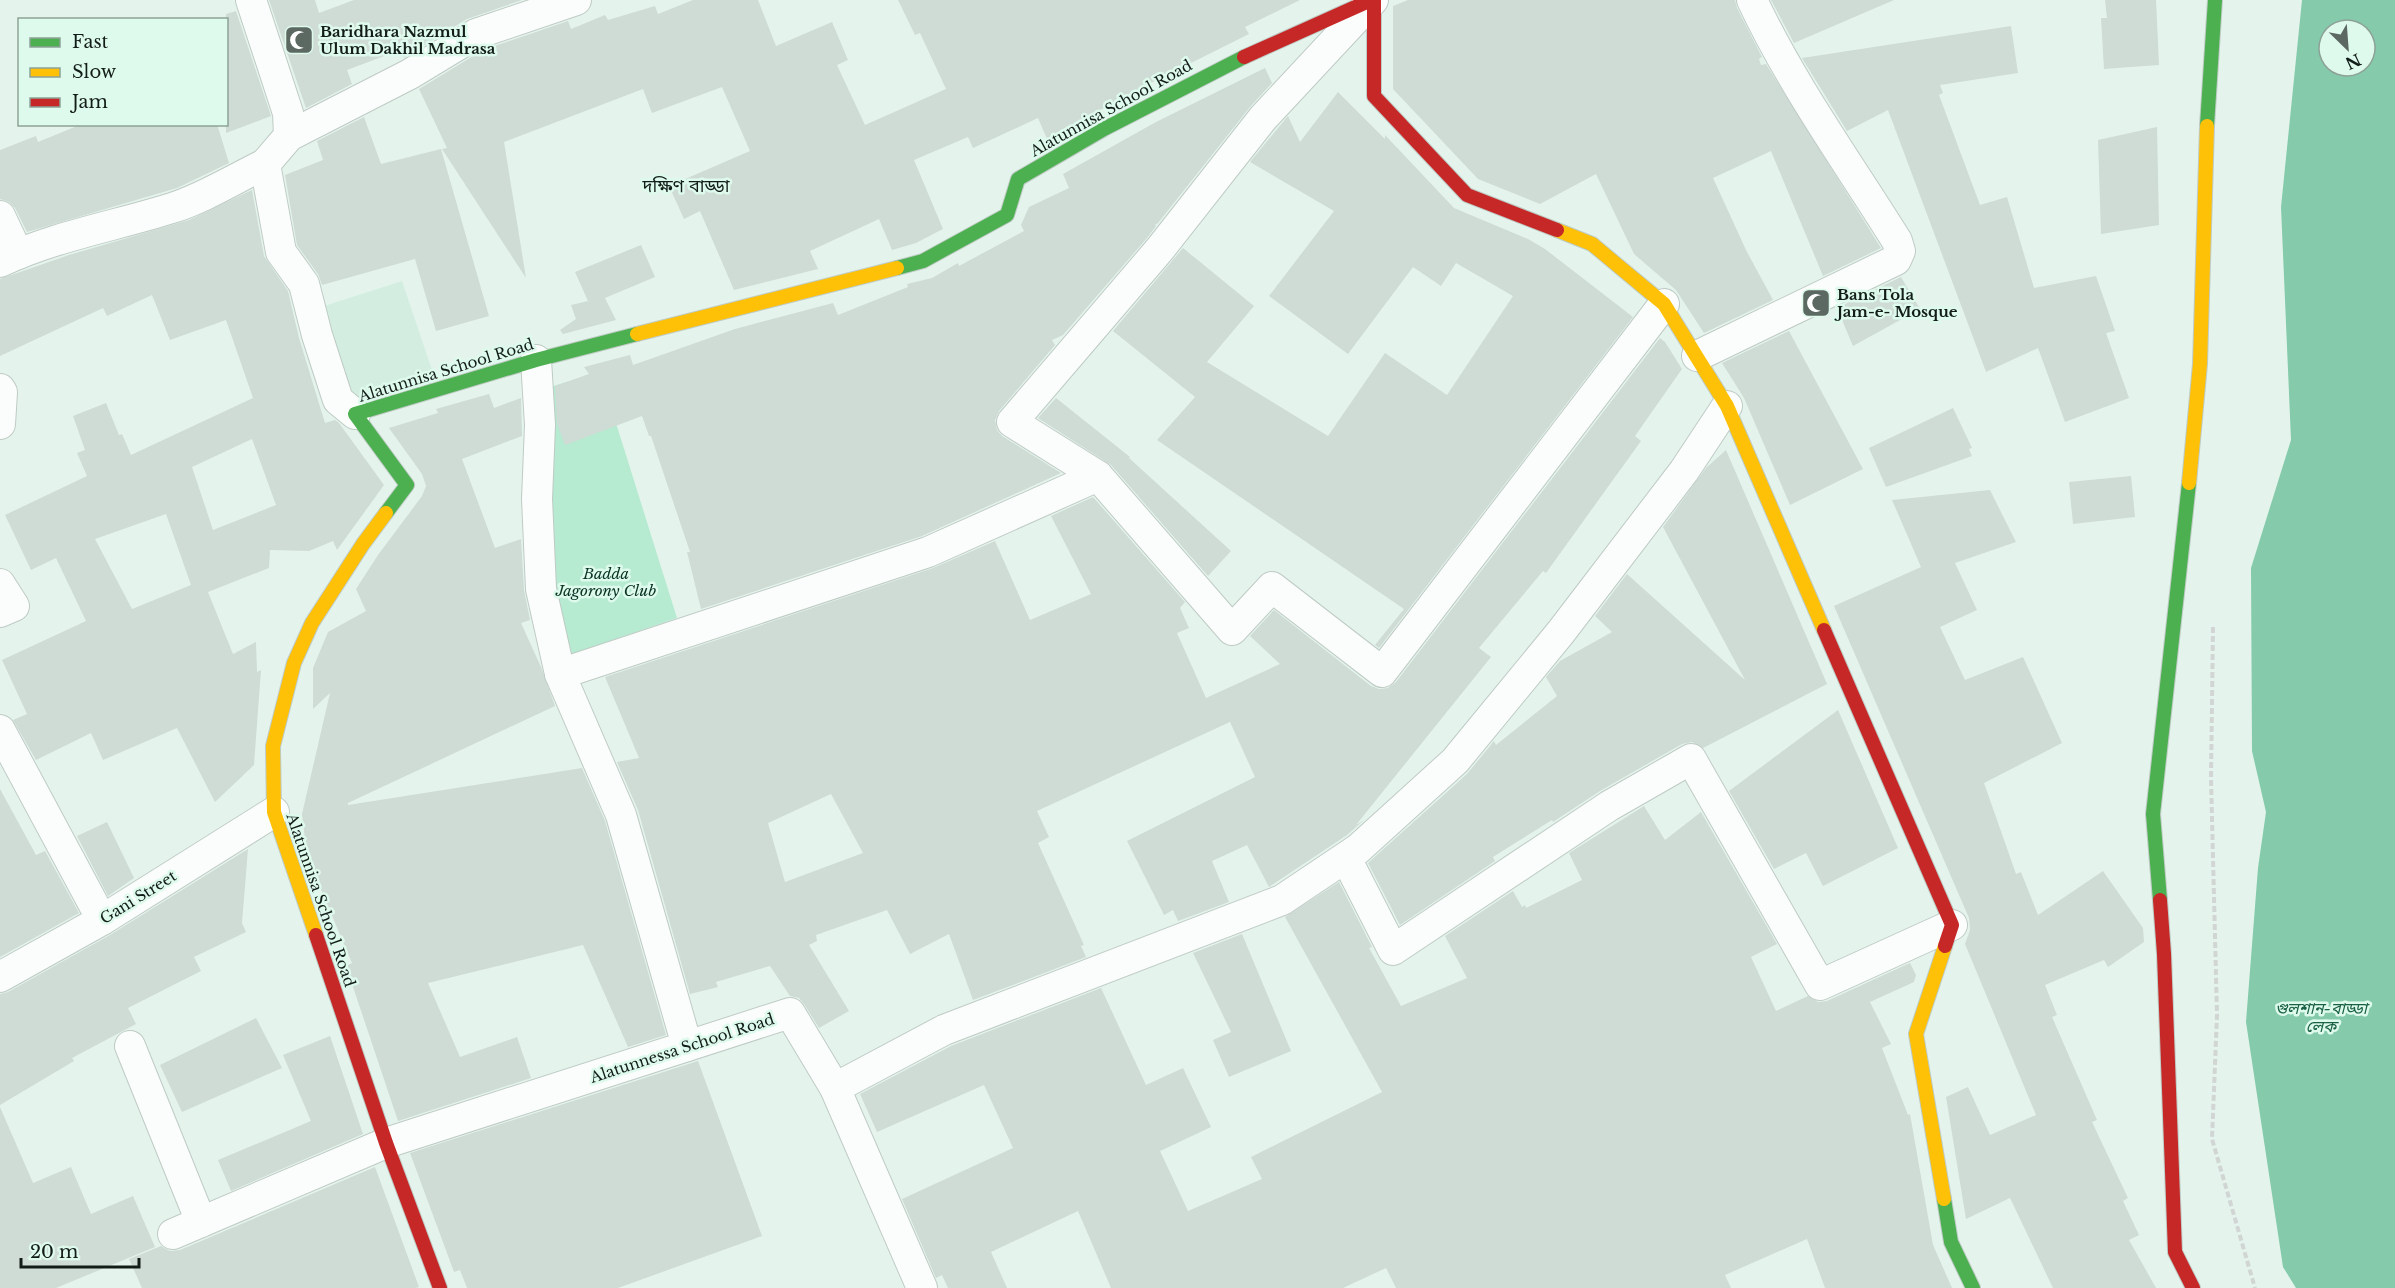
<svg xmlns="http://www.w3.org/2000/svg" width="2395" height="1288" font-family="'Libre Baskerville','Noto Sans Bengali',serif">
<rect width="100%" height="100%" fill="#e4f4ec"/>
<path fill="#d3eee1" d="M 402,281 L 434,376 L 353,404 L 318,308 Z"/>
<path fill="#b6ead1" d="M 600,372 L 677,618 L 572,654 L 549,591 L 540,390 Z"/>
<path fill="#84caab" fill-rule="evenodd" d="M 2302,0 L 2395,0 L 2395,1288 L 2296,1288 L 2283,1267 L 2246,1022 L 2258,868 L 2266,812 L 2252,751 L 2251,568 L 2291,440 L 2281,207 ZM 2329,30 L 2365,30 L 2365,66 L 2329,66 Z"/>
<g fill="#cfdbd5" fill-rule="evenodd">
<path d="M 269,0 L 315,0 L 319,13 L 354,0 L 522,0 L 467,19 L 404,58 L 400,50 L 347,70 L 352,84 L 306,108 Z"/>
<path d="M 693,0 L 758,0 L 776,46 L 832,22 L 848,60 L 837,65 L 865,125 L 946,89 L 920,33 L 915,35 L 898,0 L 1300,0 L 1245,27 L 1249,34 L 1139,89 L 1047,139 L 1038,118 L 973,148 L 968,137 L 914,160 L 943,229 L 916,243 L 892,250 L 879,219 L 810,251 L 818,269 L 734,290 L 700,211 L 684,219 L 669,186 L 750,151 L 722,87 L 652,113 L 643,89 L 504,142 L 526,278 L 442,149 L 447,148 L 419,89 L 483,50 L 568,21 L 571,29 L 605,15 L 608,20 L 655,6 L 658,14 Z"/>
<path d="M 1408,0 L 1735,0 L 1737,8 L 1762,57 L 1759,59 L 1761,65 L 1766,64 L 1881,248 L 1823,276 L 1771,151 L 1713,178 L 1746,250 L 1773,300 L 1704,333 L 1676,290 L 1634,254 L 1596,174 L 1540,204 L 1478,179 L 1393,89 L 1393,6 Z"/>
<path d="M 1771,0 L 1894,0 L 1794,43 Z"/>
<path d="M 2105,0 L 2156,0 L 2159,65 L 2104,69 L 2101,18 L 2107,18 Z"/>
<path d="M 236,11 L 271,116 L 226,133 L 226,14 Z"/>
<path d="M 2011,26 L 2018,73 L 1940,85 L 1943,93 L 1939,95 L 1980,205 L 2007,197 L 2034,288 L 2096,276 L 2115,331 L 2106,333 L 2129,398 L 2065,422 L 2038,348 L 1986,372 L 1888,110 L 1847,131 L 1802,58 Z"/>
<path d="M 1265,68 L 1272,83 L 1250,107 L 1158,223 L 1155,225 L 1156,226 L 1147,238 L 1063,335 L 1052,340 L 1055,345 L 999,411 L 995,420 L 997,430 L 1002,436 L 1061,473 L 922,536 L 701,609 L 687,552 L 690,552 L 651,436 L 649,436 L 642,416 L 565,445 L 557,423 L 555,386 L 589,374 L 584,367 L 630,355 L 633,365 L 735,329 L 833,303 L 838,315 L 908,287 L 907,284 L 932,278 L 958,263 L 959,266 L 1024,231 L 1021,225 L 1029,207 L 1069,188 L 1063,174 L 1156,122 Z"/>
<path d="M 1338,92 L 1385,139 L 1385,135 L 1454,208 L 1528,239 L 1545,249 L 1633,317 L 1379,648 L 1375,645 L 1404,609 L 1157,440 L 1195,397 L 1113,331 L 1183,248 L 1254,306 L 1207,362 L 1328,436 L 1385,353 L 1447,395 L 1513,296 L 1456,263 L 1441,286 L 1413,267 L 1348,354 L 1269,296 L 1334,211 L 1250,162 L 1288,116 L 1300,142 Z"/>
<path d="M 364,117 L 381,164 L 441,149 L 489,316 L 436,331 L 415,259 L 322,285 L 318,274 L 297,245 L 285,175 L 323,160 L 317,141 Z"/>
<path d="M 82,124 L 217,124 L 229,163 L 177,188 L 27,232 L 15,208 L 9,202 L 0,199 L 0,150 L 36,136 L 38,142 Z"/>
<path d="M 2157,127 L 2159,225 L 2101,234 L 2098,140 Z"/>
<path d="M 252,190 L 264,256 L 288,291 L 299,338 L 325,423 L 335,420 L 339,423 L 384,485 L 337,550 L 333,541 L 309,551 L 270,550 L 269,568 L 208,592 L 233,654 L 256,642 L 257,672 L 261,670 L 254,765 L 215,802 L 177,728 L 103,760 L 91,733 L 36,760 L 13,720 L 27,714 L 2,660 L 86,621 L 56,558 L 31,570 L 5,515 L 87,476 L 77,453 L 85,450 L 73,416 L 106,403 L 119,435 L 122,434 L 131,455 L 253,398 L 226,320 L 170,340 L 152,295 L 107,316 L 103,308 L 0,356 L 0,279 L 69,255 L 189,220 ZM 252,439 L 276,505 L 213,530 L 192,467 ZM 166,514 L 191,585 L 132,609 L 95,539 Z"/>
<path d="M 641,245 L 655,277 L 605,298 L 616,320 L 563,334 L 560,330 L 576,319 L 571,305 L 588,301 L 575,272 Z"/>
<path d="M 1901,277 L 1920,309 L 1853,346 L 1837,308 Z"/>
<path d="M 1789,331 L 1863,469 L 1790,505 L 1744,398 L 1722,363 Z"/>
<path d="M 1660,338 L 1665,342 L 1682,369 L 1635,436 L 1641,441 L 1546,573 L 1543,571 L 1479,648 L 1491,657 L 1356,825 L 1364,820 L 1347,835 L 1269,887 L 1247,845 L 1212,861 L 1229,902 L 1178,921 L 1173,910 L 1164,915 L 1127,841 L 1255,777 L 1230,722 L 1037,811 L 1049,837 L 1038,843 L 1084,945 L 1081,946 L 1086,957 L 973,1000 L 949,934 L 910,954 L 887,910 L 816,935 L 817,941 L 809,945 L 849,1011 L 819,1028 L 804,1004 L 799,998 L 790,996 L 770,966 L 716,982 L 718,987 L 690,994 L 638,810 L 617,762 L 639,758 L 605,677 L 933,568 L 995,541 L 1030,620 L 1091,594 L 1051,516 L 1093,497 L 1185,602 L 1180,608 L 1189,628 L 1177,633 L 1206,698 L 1280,664 L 1250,636 L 1274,610 L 1371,686 L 1379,689 L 1388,688 L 1396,682 ZM 831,794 L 863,853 L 785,882 L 768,823 Z"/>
<path d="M 489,394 L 494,408 L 521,398 L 522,436 L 462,459 L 495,548 L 521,539 L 524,590 L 530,620 L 521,623 L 541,667 L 555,706 L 348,803 L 348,805 L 582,768 L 605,821 L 666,1035 L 628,1047 L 583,945 L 428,983 L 460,1057 L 517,1037 L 531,1078 L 398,1121 L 346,966 L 352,963 L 319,885 L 306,847 L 302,814 L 330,693 L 313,709 L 313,668 L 328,632 L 366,611 L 356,589 L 378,555 L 422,496 L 426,486 L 422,474 L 389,428 L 438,413 L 436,409 Z"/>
<path d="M 1056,398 L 1130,457 L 1129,458 L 1231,551 L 1208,576 L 1111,465 L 1038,418 Z"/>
<path d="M 1953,408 L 1972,448 L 1969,449 L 1972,456 L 1886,487 L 1869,448 Z"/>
<path d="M 1726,450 L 1827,684 L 1703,748 L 1692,742 L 1682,744 L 1600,791 L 1553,822 L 1552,820 L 1493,857 L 1495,861 L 1400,925 L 1368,863 L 1467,774 L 1494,741 L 1496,745 L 1557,696 L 1546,677 L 1560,661 L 1612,632 L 1595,616 L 1627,574 L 1745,680 L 1663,527 L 1706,468 Z"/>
<path d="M 2131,476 L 2135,517 L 2073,524 L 2069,482 Z"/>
<path d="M 1990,490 L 2016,542 L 1955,563 L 1977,610 L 1940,627 L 1965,680 L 2023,657 L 2062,743 L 1984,783 L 2016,874 L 2021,872 L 2038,915 L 2103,871 L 2143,928 L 2144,942 L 2108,967 L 2104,960 L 2045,985 L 2057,1015 L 2052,1017 L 2097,1120 L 2092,1122 L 2128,1198 L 2123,1201 L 2139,1235 L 2129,1240 L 2156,1288 L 2053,1288 L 2010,1198 L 1966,1219 L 1946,1097 L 1968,1087 L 1990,1135 L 2036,1115 L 1965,944 L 1970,930 L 1969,918 L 1834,606 L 1921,567 L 1892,500 Z"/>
<path d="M 1838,710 L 1898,848 L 1823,886 L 1806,853 L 1774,869 L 1729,791 Z"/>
<path d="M 0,789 L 36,855 L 45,851 L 79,913 L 0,957 Z"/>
<path d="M 1644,806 L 1665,840 L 1701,812 L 1777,944 L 1751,957 L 1776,1011 L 1808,996 L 1818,1002 L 1827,1001 L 1910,963 L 1916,975 L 1914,982 L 1870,1002 L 1891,1044 L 1882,1048 L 1908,1115 L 1910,1114 L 1933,1245 L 1952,1288 L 1825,1288 L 1807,1239 L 1725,1275 L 1731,1288 L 1396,1288 L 1386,1268 L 1343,1288 L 1111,1288 L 1078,1211 L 991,1252 L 1007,1288 L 948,1288 L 942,1275 L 936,1278 L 902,1199 L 1013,1148 L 984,1085 L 877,1132 L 860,1094 L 951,1046 L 1101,988 L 1146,1085 L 1183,1068 L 1211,1127 L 1160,1151 L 1188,1211 L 1262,1179 L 1251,1157 L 1382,1092 L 1285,917 L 1339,882 L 1372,947 L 1369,948 L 1401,1006 L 1467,978 L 1445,936 L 1513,891 L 1522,907 L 1525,905 L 1526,908 L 1582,880 L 1569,853 Z"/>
<path d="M 107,822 L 134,878 L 108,896 L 77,836 Z"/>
<path d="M 248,849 L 242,923 L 246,932 L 194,957 L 201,971 L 128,1008 L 136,1024 L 72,1058 L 74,1061 L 0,1105 L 0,994 L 8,992 L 110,935 Z"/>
<path d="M 1242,934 L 1291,1051 L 1229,1077 L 1213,1040 L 1231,1032 L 1193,953 Z"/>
<path d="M 256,1018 L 282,1068 L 182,1112 L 160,1065 Z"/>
<path d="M 330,1036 L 363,1134 L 231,1191 L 218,1160 L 311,1121 L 283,1055 Z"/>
<path d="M 698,1061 L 762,1236 L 618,1288 L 467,1288 L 460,1270 L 454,1272 L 410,1153 Z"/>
<path d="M 0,1107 L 33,1183 L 71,1167 L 91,1214 L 133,1196 L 155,1247 L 56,1288 L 0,1288 Z"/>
<path d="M 375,1167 L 419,1287 L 416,1288 L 142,1288 L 129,1259 L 161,1246 L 170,1251 L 180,1250 Z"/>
</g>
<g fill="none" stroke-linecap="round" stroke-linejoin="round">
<g stroke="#bfcbc5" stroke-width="32">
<g id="street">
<path d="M 251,0 L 288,113 L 289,136"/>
<path d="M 0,216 L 18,254"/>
<path d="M 0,262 C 55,236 115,226 172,208 C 202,199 236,178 265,164"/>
<path d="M 1697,356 L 1896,260 L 1900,251 L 1897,241 C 1847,161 1792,85 1752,0"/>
<path d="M 536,360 L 540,425 L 537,499 L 541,589 L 560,674 L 621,815 L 687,1046"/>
<path d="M 0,389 L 2,392 L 0,424"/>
<path d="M 355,414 L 338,400 L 317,335 L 304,284 L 281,252 L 265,164 L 289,136 L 410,74 L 476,34 L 576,0"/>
<path d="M 1098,476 L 1232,630 L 1272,587 L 1382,672 L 1664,304"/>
<path d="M 0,584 L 14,606 L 0,612"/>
<path d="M 560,674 L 928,552 L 1098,476 L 1012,422 L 1160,249 L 1263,118 L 1373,0"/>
<path d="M 0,730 L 102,920"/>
<path d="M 1346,858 L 1393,950 L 1609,806 L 1691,759 L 1820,985 L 1952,925"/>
<path d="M 0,977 L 102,920 L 274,812"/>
<path d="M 130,1046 L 201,1222"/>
<path d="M 835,1088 L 944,1030 L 1282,900 L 1358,849 L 1455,761 L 1561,632 L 1684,471 L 1727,406"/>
<path d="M 173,1234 L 386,1143 L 790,1013 L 835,1088 L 922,1288"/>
</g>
</g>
<g stroke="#bfcbc5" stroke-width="16">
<g id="fast">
<path d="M 2207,126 L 2215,0"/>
<path d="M 897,268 L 923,261 L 1007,215 L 1018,179 L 1104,129 L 1244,57"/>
<path d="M 386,513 L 407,485 L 355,414 L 536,360 L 637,334"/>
<path d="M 2160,900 L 2153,814 L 2189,483"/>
<path d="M 1944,1199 L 1951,1242 L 1973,1288"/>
</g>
</g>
<g stroke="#bfcbc5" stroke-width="16">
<g id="slow">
<path d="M 1557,230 L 1592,244 L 1664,304 L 1727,406 L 1824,630"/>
<path d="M 637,334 L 897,268"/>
<path d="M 2189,483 L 2200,364 L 2207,126"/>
<path d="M 316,935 L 274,812 L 273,746 L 294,663 L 312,623 L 363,544 L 386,513"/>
<path d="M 1944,1199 L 1916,1034 L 1945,946"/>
</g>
</g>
<g stroke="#bfcbc5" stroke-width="16">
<g id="jam">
<path d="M 1374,0 L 1374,96 L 1467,195 L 1557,230"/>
<path d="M 1244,57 L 1371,0"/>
<path d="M 1824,630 L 1952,925 L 1945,946"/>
<path d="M 2160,900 L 2164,954 L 2175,1252 L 2193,1288"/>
<path d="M 316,935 L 386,1143 L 440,1288"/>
</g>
</g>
<path stroke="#d1d5d3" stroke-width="4" stroke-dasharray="6 3" stroke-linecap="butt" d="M 2213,627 L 2211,778 L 2217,1015 L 2212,1139 L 2255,1288"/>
<use href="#street" stroke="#fbfdfc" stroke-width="30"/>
<use href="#fast" stroke="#4caf50" stroke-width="14"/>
<use href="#slow" stroke="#ffc107" stroke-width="14"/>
<use href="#jam" stroke="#c62828" stroke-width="14"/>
</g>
<defs>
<g id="mosque-square" transform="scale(1.5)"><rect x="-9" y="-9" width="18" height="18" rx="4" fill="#5c6862" stroke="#defaec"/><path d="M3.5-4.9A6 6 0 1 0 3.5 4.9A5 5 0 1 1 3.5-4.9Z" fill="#fff"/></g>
</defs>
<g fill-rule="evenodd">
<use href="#mosque-square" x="299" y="40"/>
<use href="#mosque-square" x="1816" y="303"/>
</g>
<g text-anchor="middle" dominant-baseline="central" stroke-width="5" stroke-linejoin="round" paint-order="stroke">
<g font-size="15" font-weight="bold" fill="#131d18" stroke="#defaec" text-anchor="start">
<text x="320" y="31">Baridhara Nazmul<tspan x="320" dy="17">Ulum Dakhil Madrasa</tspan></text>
<text x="1837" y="294">Bans Tola<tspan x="1837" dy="17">Jam-e- Mosque</tspan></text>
</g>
<g font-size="15" fill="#131d18" stroke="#defaec">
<text transform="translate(1111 108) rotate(-29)">Alatunnisa School Road</text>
<text transform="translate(446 370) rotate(-17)">Alatunnisa School Road</text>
<text transform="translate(138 897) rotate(-32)">Gani Street</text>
<text transform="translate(321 900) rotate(71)">Alatunnisa School Road</text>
<text transform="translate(682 1048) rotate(-18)">Alatunnessa School Road</text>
</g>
<g font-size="15" font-style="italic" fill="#083323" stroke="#defaec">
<text x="606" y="573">Badda<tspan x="606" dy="17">Jagorony Club</tspan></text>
</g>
<g font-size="16" font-style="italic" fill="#196044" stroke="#defaec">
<text x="2321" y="1008">গুলশান-বাড্ডা<tspan x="2321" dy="18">লেক</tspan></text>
</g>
<g font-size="18" fill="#131d18" stroke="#defaec">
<text x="686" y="186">দক্ষিণ বাড্ডা</text>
</g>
</g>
<rect x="18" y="18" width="210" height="108" fill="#defaec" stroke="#8da297" stroke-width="1.5"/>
<rect x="30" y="38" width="30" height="9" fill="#4caf50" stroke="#8da297" stroke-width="1.5"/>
<text x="72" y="48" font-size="18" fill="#131d18">Fast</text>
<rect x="30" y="68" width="30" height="9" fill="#ffc107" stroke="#8da297" stroke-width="1.5"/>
<text x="72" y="78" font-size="18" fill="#131d18">Slow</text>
<rect x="30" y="98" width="30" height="9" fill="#c62828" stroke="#8da297" stroke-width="1.5"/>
<text x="72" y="108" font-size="18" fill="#131d18">Jam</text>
<g transform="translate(2347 48) rotate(155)"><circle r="28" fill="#defaec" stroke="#8da297" stroke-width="1.5"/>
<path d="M0-4.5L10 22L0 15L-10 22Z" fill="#5c6862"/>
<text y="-9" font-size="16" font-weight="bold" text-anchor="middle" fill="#131d18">N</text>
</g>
<path d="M21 1258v9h118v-9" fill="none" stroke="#131d18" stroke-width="3"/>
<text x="30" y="1258" font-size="18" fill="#131d18" stroke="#defaec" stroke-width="4.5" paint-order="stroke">20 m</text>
</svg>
